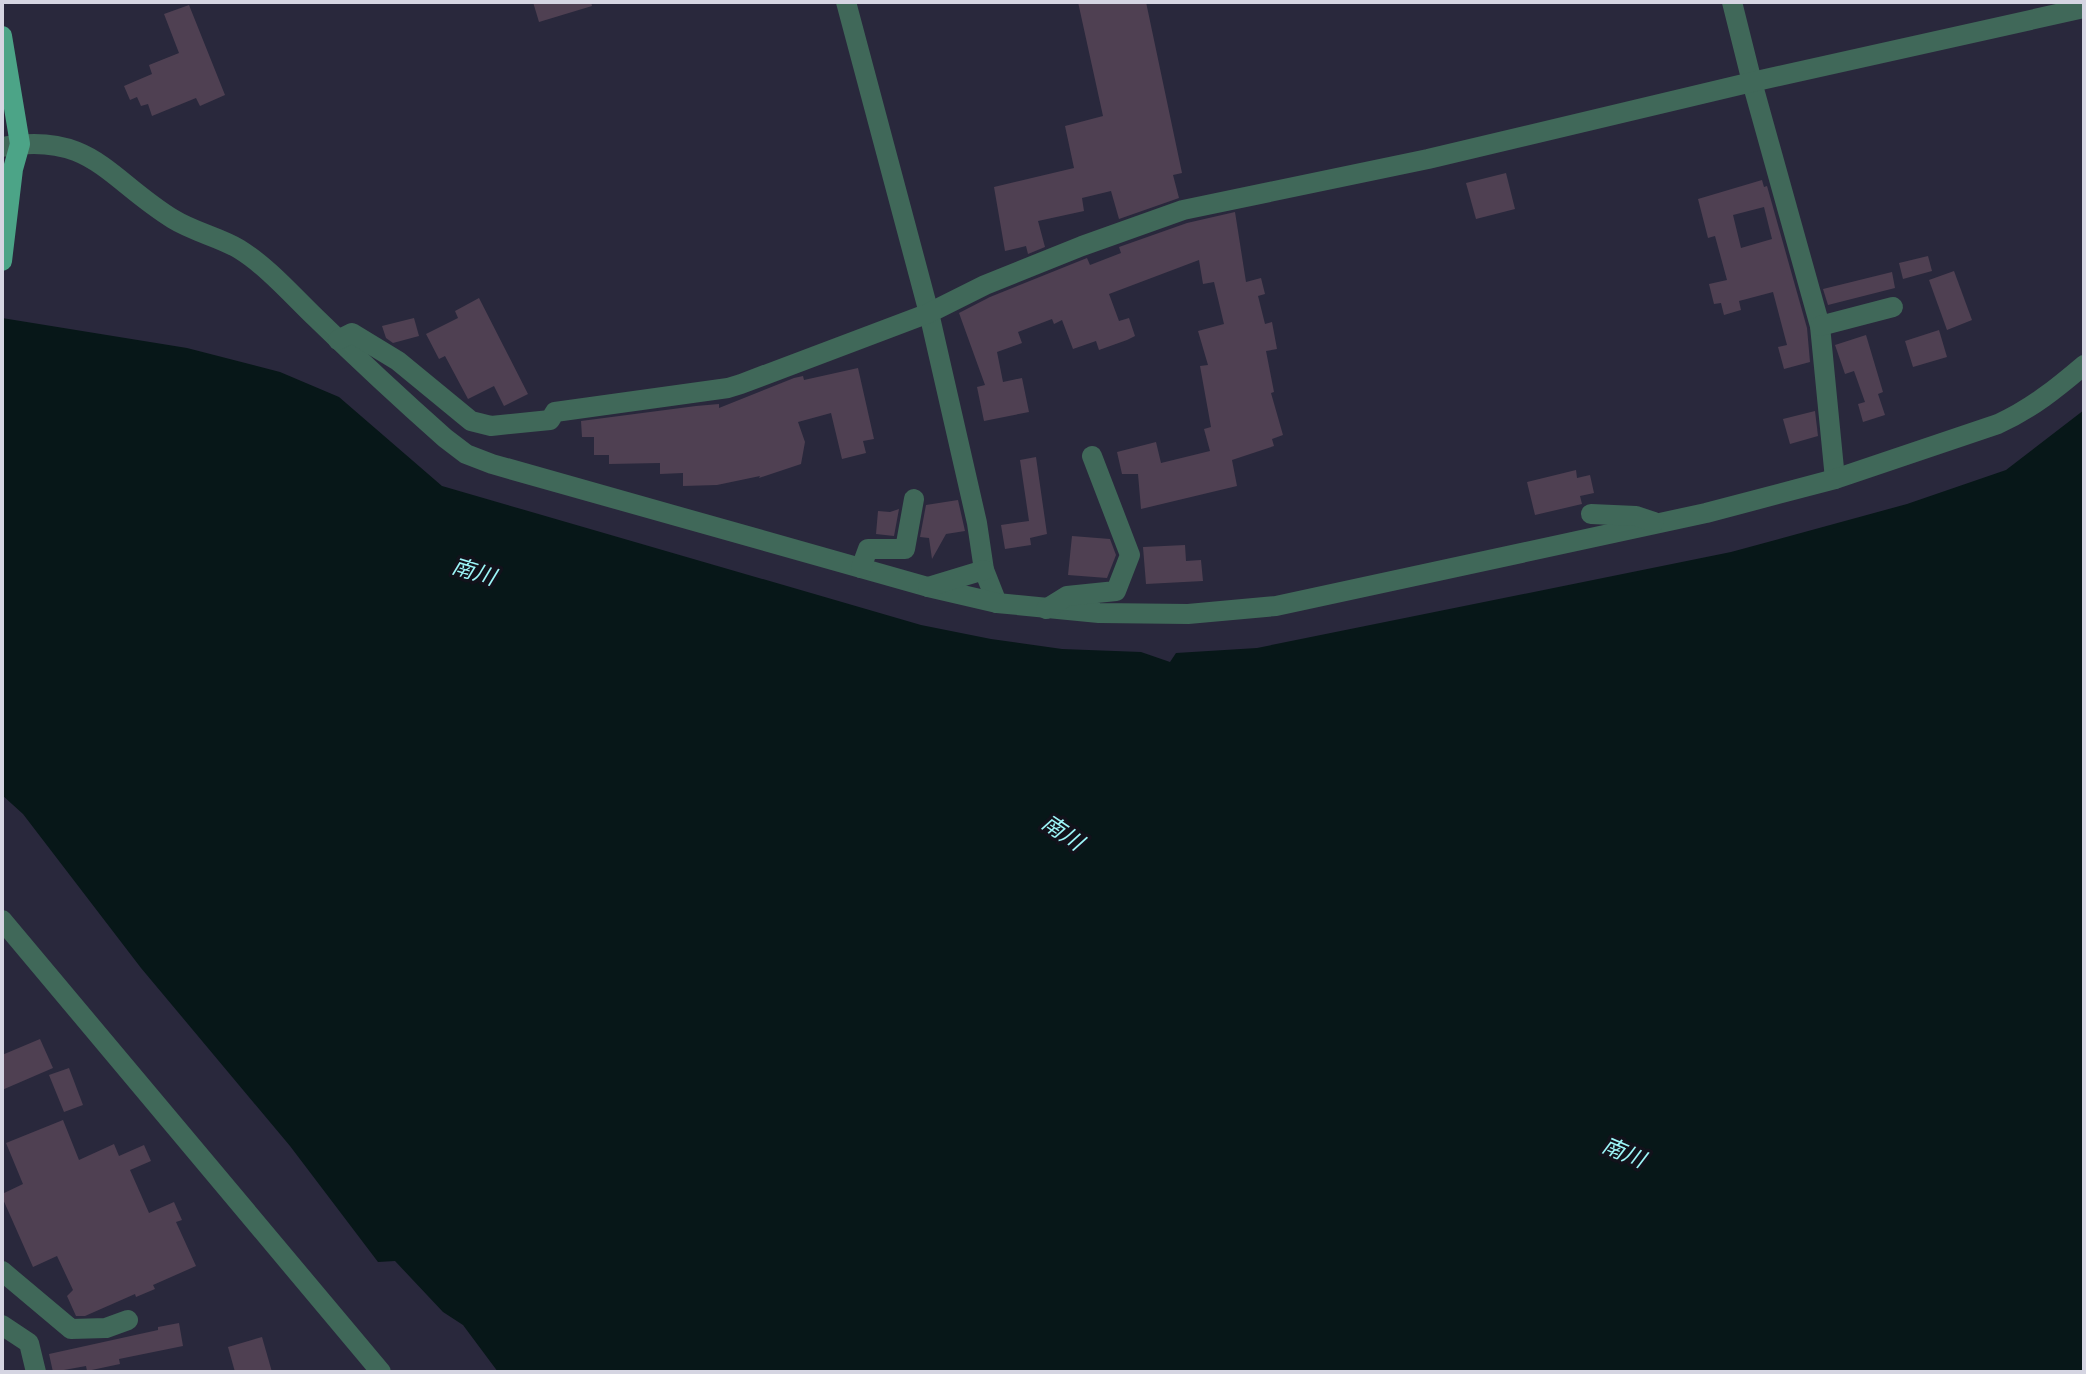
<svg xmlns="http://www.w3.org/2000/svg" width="2086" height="1374" font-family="'PT Sans','Noto Sans JP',sans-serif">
<rect width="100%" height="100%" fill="#29283c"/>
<path fill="#071718" d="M 2,318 L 187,348 L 280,372 L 339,397 L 442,486 L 921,625 L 991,639 L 1062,649 L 1141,652 L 1170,662 L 1176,653 L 1257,648 L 1731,552 L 1907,504 L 2006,470 L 2084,410 L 2084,1372 L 498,1372 L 463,1325 L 443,1312 L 395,1261 L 378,1262 L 290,1146 L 141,968 L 23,814 L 2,795 Z"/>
<g fill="#4f4052" fill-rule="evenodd">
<path d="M 533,2 L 591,2 L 592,6 L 539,22 Z"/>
<path d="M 1078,2 L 1146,2 L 1182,173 L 1173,175 L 1179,198 L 1119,219 L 1111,191 L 1082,198 L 1084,211 L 1038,221 L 1045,247 L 1028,254 L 1026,246 L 1005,251 L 994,187 L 1074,168 L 1065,126 L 1103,116 Z"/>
<path d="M 189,5 L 225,95 L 200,106 L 196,98 L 152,116 L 148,104 L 141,106 L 137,97 L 130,100 L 124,86 L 152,74 L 149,65 L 179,53 L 164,14 Z"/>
<path d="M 1506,173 L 1515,209 L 1476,219 L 1466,183 Z"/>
<path d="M 1762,180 L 1764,187 L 1767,186 L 1807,328 L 1810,362 L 1784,369 L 1778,347 L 1787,345 L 1773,292 L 1739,301 L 1741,310 L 1724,315 L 1721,303 L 1714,304 L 1709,284 L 1727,280 L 1715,236 L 1708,238 L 1698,199 ZM 1764,207 L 1772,239 L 1741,248 L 1733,215 Z"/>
<path d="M 1235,212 L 1246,282 L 1261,278 L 1265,294 L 1258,296 L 1265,324 L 1272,322 L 1277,349 L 1266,351 L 1274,392 L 1271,393 L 1283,435 L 1272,439 L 1274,446 L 1232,460 L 1237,486 L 1141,509 L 1138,474 L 1122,474 L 1117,452 L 1156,442 L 1161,463 L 1210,451 L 1204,429 L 1211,427 L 1200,366 L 1208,365 L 1198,331 L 1224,324 L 1214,282 L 1203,284 L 1199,260 L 1109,294 L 1119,321 L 1129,318 L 1135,336 L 1127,340 L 1099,350 L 1096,341 L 1073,349 L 1062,320 L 1054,324 L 1052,319 L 1018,332 L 1022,343 L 997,352 L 1003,382 L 1022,378 L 1029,412 L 984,421 L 977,387 L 985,385 L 959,313 L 990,297 L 1087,258 L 1090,265 L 1121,253 L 1119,247 L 1187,223 Z"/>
<path d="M 1928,256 L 1932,271 L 1903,279 L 1899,263 Z"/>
<path d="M 1954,271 L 1972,320 L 1947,330 L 1929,280 Z"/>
<path d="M 1892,272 L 1895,288 L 1828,305 L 1823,289 Z"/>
<path d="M 479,298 L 528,394 L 504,406 L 494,386 L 468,399 L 445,356 L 439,359 L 426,334 L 458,318 L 455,311 Z"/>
<path d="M 414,318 L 419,336 L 393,343 L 386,338 L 382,326 Z"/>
<path d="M 1939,330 L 1947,357 L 1913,367 L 1905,341 Z"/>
<path d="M 1866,335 L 1883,392 L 1878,394 L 1885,415 L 1863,422 L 1858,404 L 1865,402 L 1854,371 L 1845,374 L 1835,345 Z"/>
<path d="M 858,368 L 874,439 L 863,441 L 866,453 L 842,459 L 831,413 L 798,422 L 805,442 L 801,464 L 759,478 L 760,476 L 717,485 L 683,486 L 683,473 L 660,474 L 660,463 L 609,464 L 609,455 L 594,455 L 594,437 L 582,437 L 581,421 L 696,406 L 719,404 L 719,408 L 794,378 L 803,376 L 804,380 Z"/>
<path d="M 1815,411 L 1818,436 L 1790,444 L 1783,419 Z"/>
<path d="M 1036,457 L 1047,534 L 1030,538 L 1031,545 L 1005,549 L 1001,525 L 1029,521 L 1020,460 Z"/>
<path d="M 1576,470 L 1577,478 L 1590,475 L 1594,493 L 1580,496 L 1582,504 L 1535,515 L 1527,482 Z"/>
<path d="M 958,500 L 965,531 L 946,534 L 932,559 L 929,538 L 920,537 L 926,505 Z"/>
<path d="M 899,509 L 894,536 L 876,534 L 878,511 L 890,512 Z"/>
<path d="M 1072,536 L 1110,539 L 1116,555 L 1107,578 L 1068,575 Z"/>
<path d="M 1185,545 L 1186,561 L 1201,560 L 1203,581 L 1146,584 L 1143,547 Z"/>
<path d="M 40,1039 L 53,1068 L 2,1090 L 2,1055 Z"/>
<path d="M 69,1068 L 83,1105 L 64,1112 L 49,1075 Z"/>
<path d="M 63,1120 L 79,1160 L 114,1144 L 119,1156 L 144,1145 L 151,1161 L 130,1170 L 149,1213 L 174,1202 L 182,1220 L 176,1222 L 196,1266 L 153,1285 L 155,1289 L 136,1297 L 135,1294 L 85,1316 L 76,1316 L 67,1296 L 73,1290 L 57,1256 L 33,1267 L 2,1197 L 2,1194 L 23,1184 L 6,1143 Z"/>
<path d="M 179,1323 L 183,1346 L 119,1359 L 120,1364 L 87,1371 L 86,1366 L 53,1372 L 49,1354 L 158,1330 L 158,1327 Z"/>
<path d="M 262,1337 L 272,1372 L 235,1372 L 228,1347 Z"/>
</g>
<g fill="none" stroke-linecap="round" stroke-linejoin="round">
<g stroke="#406859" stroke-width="20">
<path d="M 846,2 L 929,313 L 977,523 L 984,570 L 997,603"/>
<path d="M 1732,2 L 1752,82 L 1820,326 L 1835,479"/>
<path d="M 2,147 C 91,131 108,179 173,219 C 194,232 219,237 239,249 C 268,267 292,295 316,318 C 358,359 401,399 445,438 L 466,454 L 492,464 L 928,587 L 997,603 L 1099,613 L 1188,614 L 1276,606 L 1706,513 L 1835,479 L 1998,424 C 2031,409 2057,388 2084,365"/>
<path d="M 1820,326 L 1893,307"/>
<path d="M 338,340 L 352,333 L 398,361 L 471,421 L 491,426 L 550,420 L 555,412 L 728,388 L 741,384 L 929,313 L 985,285 L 1082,246 L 1183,210 L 1428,159 L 1752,82 L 2084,8"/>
<path d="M 1591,514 L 1636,516 L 1654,522"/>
<path d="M 861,568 L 868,549 L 905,549 L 914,499"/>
<path d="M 928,587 L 984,570"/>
<path d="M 1046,609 L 1067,596 L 1116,591 L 1130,555 L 1092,456"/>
<path d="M 2,920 L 381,1372"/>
<path d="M 2,1271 L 71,1329 L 106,1328 L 128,1320"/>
<path d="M 2,1325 L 29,1343 L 36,1372"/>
</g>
<path stroke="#4ca487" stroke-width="20" d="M 2,36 L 20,144 L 13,169 L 2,261"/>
</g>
<g text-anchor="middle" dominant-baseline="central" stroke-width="7" stroke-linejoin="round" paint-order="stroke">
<g font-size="22" font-style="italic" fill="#9df6f8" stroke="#12121b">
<text transform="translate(474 571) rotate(17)">南川</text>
<text transform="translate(1063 832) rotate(34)">南川</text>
<text transform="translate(1624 1152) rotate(23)">南川</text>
</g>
</g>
<rect width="2086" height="1374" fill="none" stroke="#d5d5e2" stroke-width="8"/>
</svg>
